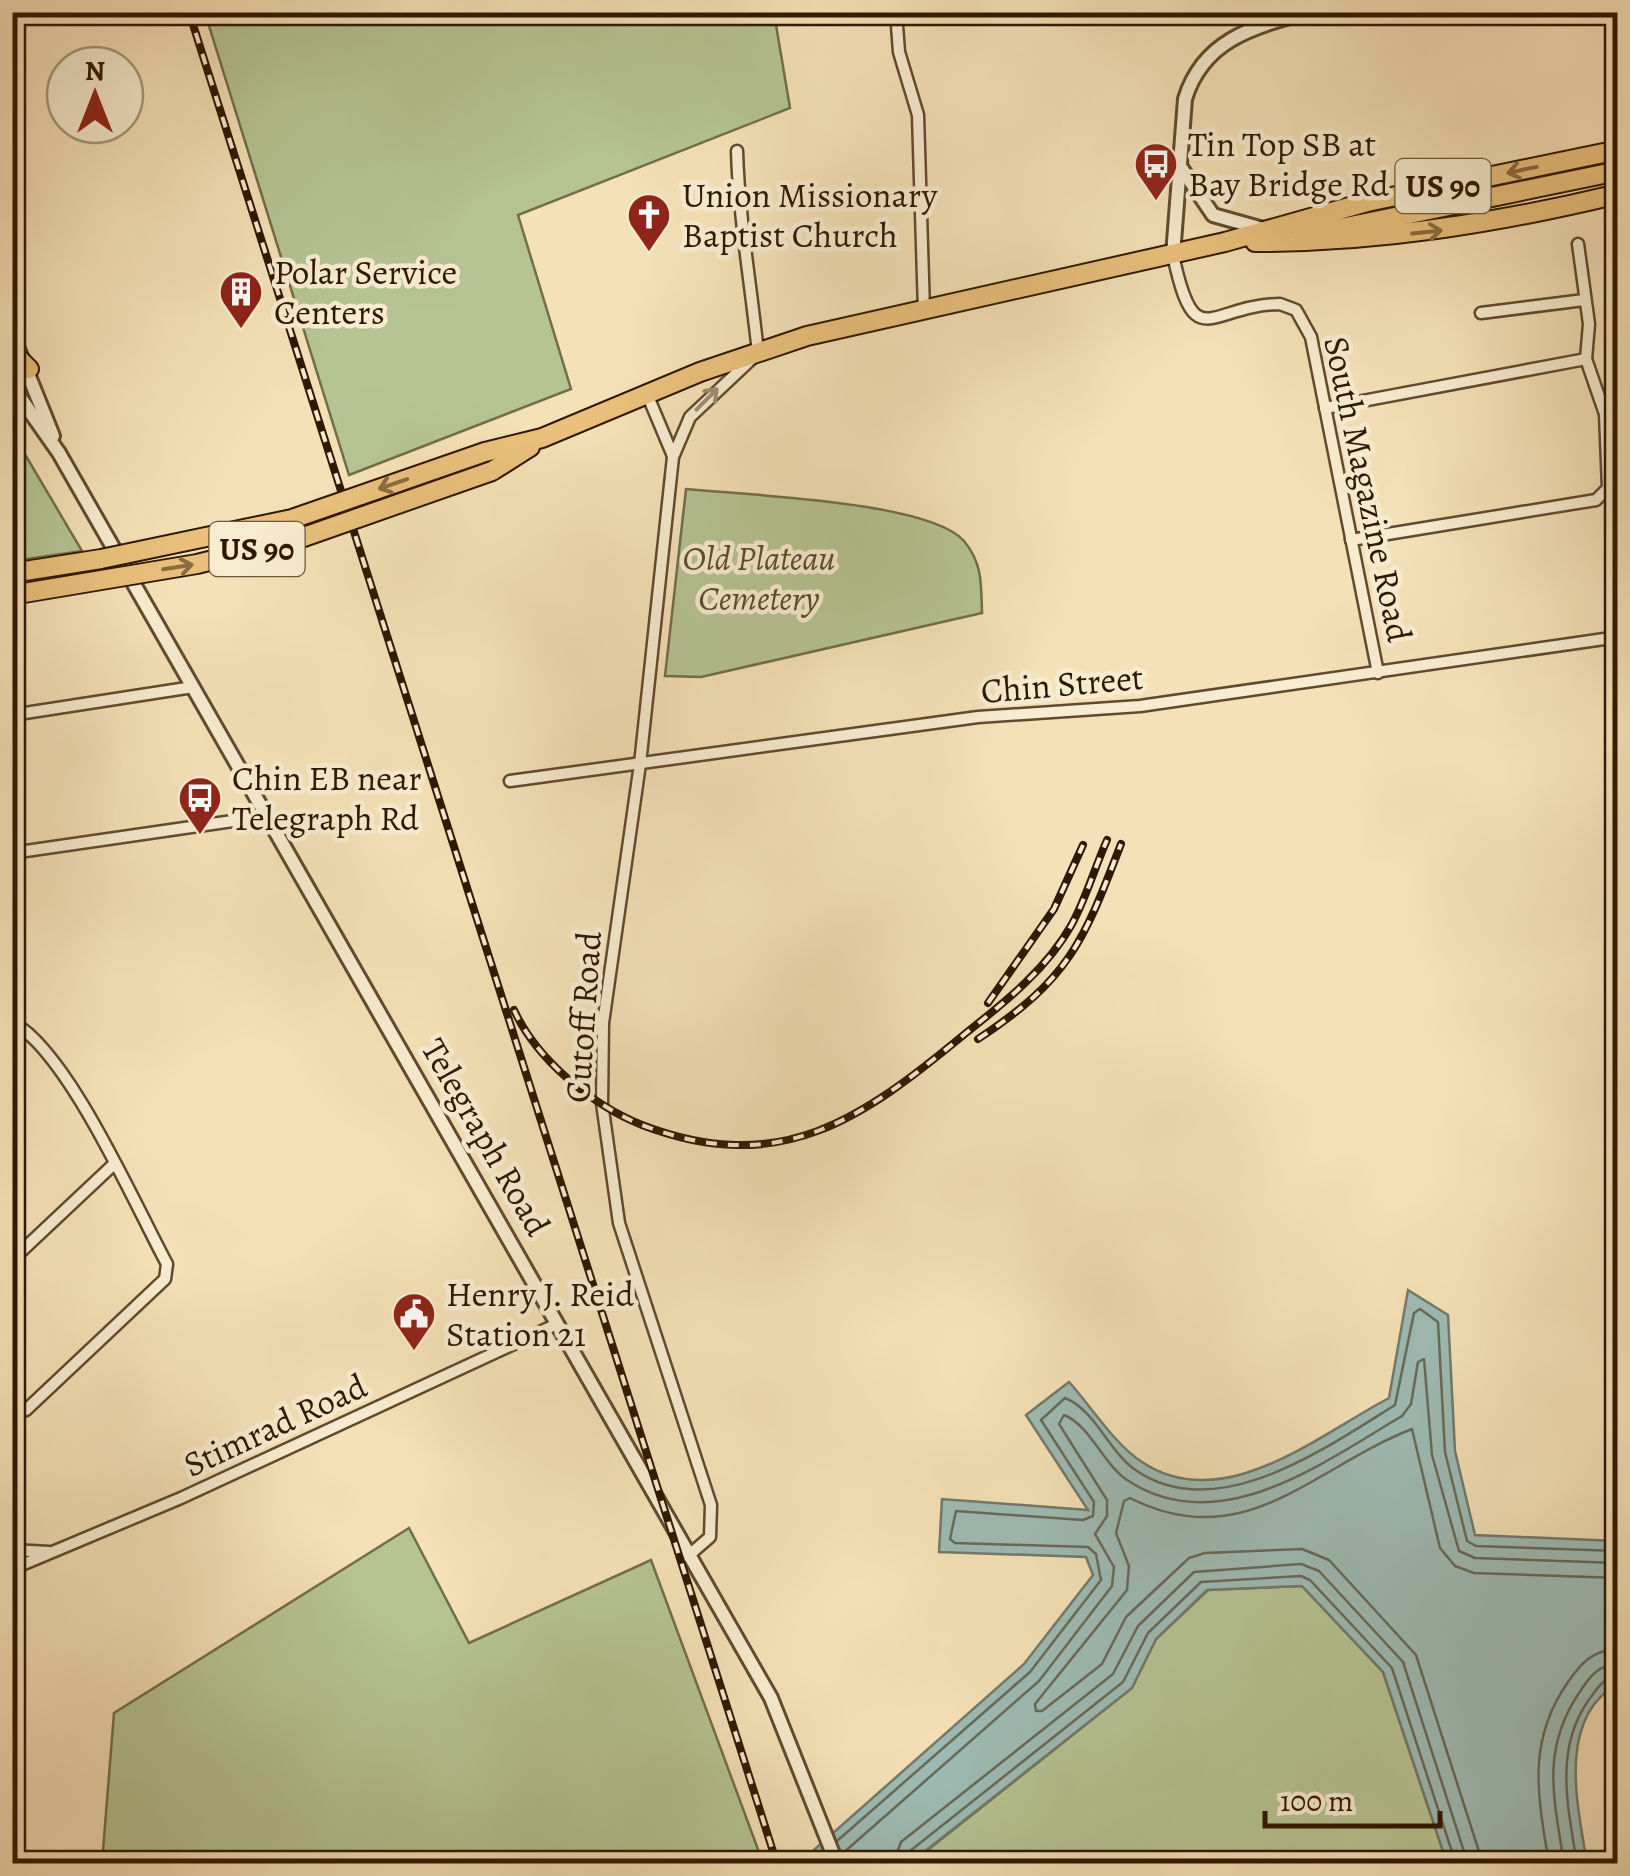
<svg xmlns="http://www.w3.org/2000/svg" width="1630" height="1876" font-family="Alegreya,serif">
<rect width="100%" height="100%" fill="#f5e1b7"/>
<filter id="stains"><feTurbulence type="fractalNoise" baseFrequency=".002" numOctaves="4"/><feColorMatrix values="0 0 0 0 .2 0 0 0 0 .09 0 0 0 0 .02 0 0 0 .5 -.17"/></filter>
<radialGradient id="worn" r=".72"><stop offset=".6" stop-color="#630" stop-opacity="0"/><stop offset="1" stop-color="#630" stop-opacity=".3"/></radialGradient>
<g fill="#b6c493" stroke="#726e4a" stroke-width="2.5">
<path d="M 205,13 L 774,13 L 790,108 L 518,215 L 571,389 L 349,475 Z"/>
<path d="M 13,434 L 82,551 L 13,561 Z"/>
<path d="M 686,489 C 743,495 929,501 964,541 C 983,564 981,585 982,613 L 701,677 L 665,676 Z"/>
<path d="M 409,1528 L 469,1643 L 651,1560 L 763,1863 L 102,1863 L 114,1713 Z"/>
<path d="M 1302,1586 L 1383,1672 L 1447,1863 L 910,1864 L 1132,1688 L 1156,1639 L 1208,1590 Z"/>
</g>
<path fill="#9ebcb5" stroke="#727a6d" stroke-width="2.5" d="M 1408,1290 L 1448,1315 L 1455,1451 L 1475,1535 L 1617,1541 L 1617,1684 C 1556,1720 1578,1807 1587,1863 L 1447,1863 L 1383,1672 L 1302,1586 L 1207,1590 L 1156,1639 L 1132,1688 L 910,1863 L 798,1864 L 1024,1664 L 1093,1575 L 1086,1557 L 939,1552 L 942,1499 L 1088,1510 L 1026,1415 L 1069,1382 C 1091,1406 1114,1444 1142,1462 C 1223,1516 1317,1436 1389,1398 Z"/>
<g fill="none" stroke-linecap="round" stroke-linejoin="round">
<g stroke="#666a5a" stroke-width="2.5">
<path d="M 837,1841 L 1030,1672 L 1101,1580 L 1096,1554 L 1088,1547 L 955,1543 L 950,1539 L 956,1511 L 1083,1520 L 1093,1516 L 1094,1502 L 1041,1420 L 1065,1398 C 1094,1409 1109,1451 1134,1469 C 1215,1527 1324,1449 1395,1405 L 1414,1313 L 1420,1309 L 1438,1322 L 1445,1452 L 1467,1541 L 1476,1546 L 1618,1551"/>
<path d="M 842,1854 L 1039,1681 L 1112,1586 L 1114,1567 L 1095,1534 L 1107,1516 L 1107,1500 L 1059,1424 L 1064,1415 C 1090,1425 1103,1464 1127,1480 C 1219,1541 1322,1463 1402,1416 L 1411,1404 L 1418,1362 L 1424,1359 L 1432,1455 L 1459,1551 L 1475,1558 L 1618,1563"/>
<path d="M 893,1864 L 901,1842 L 1113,1674 L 1138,1626 L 1194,1572 L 1301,1564 L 1319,1571 L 1403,1662 L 1468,1864"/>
<path d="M 905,1864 L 910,1851 L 1123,1682 L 1148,1633 L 1201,1582 L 1301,1576 L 1310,1580 L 1392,1668 L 1456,1864"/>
<path d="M 1483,1864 L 1416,1655 L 1329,1560 L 1302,1549 L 1205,1553 L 1189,1558 L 1126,1617 L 1102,1664 L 1042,1711 L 1036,1711 L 1035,1704 L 1127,1590 L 1129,1566 L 1116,1533 L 1124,1501 L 1130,1498 C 1245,1556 1312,1468 1412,1429 L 1440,1548 L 1455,1566 L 1474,1573 L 1618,1578"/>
<path d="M 1549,1864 C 1538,1796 1526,1742 1568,1682 C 1581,1663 1593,1650 1618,1649"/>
<path d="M 1564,1864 C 1554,1797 1540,1749 1581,1690 C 1591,1675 1599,1665 1618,1664"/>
<path d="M 1577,1864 C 1568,1807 1554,1750 1588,1701 C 1597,1689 1602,1678 1618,1676"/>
</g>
<g stroke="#604a2e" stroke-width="15">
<g id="minor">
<path d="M 896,12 L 899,52 L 918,115 L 924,311"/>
<path d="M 1173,255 C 1195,358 1209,305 1280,304 L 1296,310 L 1311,337 L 1378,673"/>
<path d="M 1481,313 L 1584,300"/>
<path d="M 647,394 L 673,456"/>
<path d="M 1325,408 L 1586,359"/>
<path d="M 1351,540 L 1596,500 L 1608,488 L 1605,414 L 1586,359 L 1589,324 L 1578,244"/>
<path d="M 12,715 L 193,687"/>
<path d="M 510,781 L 978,717 L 1140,706 L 1618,637"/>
<path d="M 12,853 L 267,816"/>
<path d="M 12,1022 C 68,1051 135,1205 167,1264 L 165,1279 L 26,1410 L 12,1416"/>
<path d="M 12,1260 L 113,1165"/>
<path d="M 12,1550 L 49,1552"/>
<path d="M 688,1556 L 710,1537 L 711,1505 L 619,1223 L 602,1103 L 603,1023 L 640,764 L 673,457 L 690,417 L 758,353 C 751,285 739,219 737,151"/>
<path d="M 12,1569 L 181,1498 L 557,1324"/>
</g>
</g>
<g stroke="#604a2e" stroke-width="18">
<g id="tertiary">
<path d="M 1182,169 L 1213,215 L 1263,229"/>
<path d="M 1173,255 L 1185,99 C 1203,40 1253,27 1307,12"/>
<path d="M 12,334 L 53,436"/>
<path d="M 12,386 L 59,453 L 771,1698 L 837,1864"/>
</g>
</g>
<g stroke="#2f1800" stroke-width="22">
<g id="primary">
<path d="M 1301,230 L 1346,227 L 1618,171"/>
<path d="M 1255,242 C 1379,242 1498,223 1618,194"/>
<path d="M 12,352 L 29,369"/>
<path d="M 485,452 L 542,438 L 700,372 L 807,336 L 1225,242 L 1367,202 L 1618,150"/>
<path d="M 492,471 L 530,447"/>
</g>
</g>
<use href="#minor" stroke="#f8ecd0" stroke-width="10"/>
<use href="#tertiary" stroke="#f8ecd0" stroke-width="12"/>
<use href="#primary" stroke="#eac07c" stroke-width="18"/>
<g stroke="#2f1800" stroke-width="8">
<g id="rail">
<path d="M 189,12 L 777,1864"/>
<path d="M 988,1003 L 1054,909 L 1083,845"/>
<path d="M 514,1010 C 537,1060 592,1105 642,1125 C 781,1178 862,1119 966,1033 C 1005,1002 1047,969 1072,924 C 1086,898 1095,867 1107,840"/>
<path d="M 978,1039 C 1069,979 1083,943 1121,844"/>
</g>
</g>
<use href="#rail" stroke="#f8ecd0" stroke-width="4" stroke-dasharray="11" stroke-linecap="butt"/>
<g stroke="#2f1800" stroke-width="22" stroke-linecap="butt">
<g id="primary-bridge">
<path d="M 12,573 L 101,559 L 292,519 L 485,452"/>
<path d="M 12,595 L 197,564 L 298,539 L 492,471"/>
</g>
</g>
<use href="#primary-bridge" stroke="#eac07c" stroke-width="18"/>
</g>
<defs><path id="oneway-shaft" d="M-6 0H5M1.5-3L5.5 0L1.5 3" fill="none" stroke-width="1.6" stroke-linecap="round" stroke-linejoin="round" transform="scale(2.5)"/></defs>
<g stroke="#8c6c3e">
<use href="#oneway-shaft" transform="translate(1522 170) rotate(168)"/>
<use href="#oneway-shaft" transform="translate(1427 232) rotate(-6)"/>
<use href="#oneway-shaft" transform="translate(393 484) rotate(161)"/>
<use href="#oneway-shaft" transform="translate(178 567) rotate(-9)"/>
</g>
<use stroke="#9e8d72" href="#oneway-shaft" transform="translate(707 399) rotate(-45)"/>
<defs>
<g id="bus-pin" transform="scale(2.25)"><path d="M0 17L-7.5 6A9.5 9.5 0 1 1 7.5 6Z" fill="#8f2418" stroke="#f8ecd0"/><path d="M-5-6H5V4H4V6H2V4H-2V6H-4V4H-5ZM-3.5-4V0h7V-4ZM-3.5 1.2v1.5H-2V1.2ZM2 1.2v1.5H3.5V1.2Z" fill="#fff"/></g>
<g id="church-pin" transform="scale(2.25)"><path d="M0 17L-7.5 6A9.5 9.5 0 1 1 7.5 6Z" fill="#8f2418" stroke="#f8ecd0"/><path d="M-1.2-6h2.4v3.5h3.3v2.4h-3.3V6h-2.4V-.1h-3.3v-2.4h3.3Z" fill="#fff"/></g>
<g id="building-pin" transform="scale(2.25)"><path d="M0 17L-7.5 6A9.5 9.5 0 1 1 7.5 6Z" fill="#8f2418" stroke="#f8ecd0"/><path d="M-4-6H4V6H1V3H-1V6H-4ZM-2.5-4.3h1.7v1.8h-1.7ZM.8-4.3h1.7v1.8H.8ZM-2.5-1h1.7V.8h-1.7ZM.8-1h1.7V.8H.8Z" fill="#fff"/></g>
<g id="civic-pin" transform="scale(2.25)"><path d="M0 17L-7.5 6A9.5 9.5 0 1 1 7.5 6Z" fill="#8f2418" stroke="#f8ecd0"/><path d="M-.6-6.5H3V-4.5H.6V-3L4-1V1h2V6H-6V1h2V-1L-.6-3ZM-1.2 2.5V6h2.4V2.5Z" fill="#fff"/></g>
</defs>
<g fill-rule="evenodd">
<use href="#bus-pin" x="1156" y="164"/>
<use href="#church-pin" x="649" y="215"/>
<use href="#building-pin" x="241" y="292"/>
<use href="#bus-pin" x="200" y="798"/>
<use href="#civic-pin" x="414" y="1314"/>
</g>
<g text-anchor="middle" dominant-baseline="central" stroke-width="9" stroke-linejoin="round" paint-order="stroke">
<g fill="#f8ecd0" stroke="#6b583e" stroke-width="2.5">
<rect x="1395.5" y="159" width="95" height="54" rx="8"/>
<rect x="209.5" y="522" width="95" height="54" rx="8"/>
</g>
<g font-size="32" font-weight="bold" fill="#2f1800">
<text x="1443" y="186">US 90</text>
<text x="257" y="549">US 90</text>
</g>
<g font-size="35" fill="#2f1800" stroke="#f8ecd0" text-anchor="start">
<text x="1188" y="144">Tin Top SB at<tspan x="1188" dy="40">Bay Bridge Rd</tspan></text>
<text x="682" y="195">Union Missionary<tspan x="682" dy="40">Baptist Church</tspan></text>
<text x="274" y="272">Polar Service<tspan x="274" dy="40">Centers</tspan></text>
<text x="232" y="778">Chin EB near<tspan x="232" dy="40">Telegraph Rd</tspan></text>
<text x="446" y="1294">Henry J. Reid<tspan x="446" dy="40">Station 21</tspan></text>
</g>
<g font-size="35" fill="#2f1800" stroke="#f8ecd0">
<text transform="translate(1368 489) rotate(78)">South Magazine Road</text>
<text transform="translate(1062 684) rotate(-5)">Chin Street</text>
<text transform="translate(583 1017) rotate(-86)">Cutoff Road</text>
<text transform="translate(486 1137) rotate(60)">Telegraph Road</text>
<text transform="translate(275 1425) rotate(-25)">Stimrad Road</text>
</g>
<g font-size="35" font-style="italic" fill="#584c2c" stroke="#f8ecd0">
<text x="759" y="558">Old Plateau<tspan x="759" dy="40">Cemetery</tspan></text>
</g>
</g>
<rect width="1630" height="1876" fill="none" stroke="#f5e1b7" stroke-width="50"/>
<rect x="15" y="15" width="1600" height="1846" fill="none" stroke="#2f1800" stroke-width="5"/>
<rect x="25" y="25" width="1580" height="1826" fill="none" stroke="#2f1800" stroke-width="2.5"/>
<g transform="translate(95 95)"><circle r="48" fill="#f8ecd0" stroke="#a8977d" stroke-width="2.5"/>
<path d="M0-8L18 38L0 25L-18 38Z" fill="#8f2418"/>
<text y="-15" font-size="28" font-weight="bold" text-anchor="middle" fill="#2f1800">N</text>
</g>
<path d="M1265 1811v15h175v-15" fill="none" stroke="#2f1800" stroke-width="5"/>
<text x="1280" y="1811" font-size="30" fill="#2f1800" stroke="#f8ecd0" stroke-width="8" paint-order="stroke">100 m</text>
<rect width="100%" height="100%" filter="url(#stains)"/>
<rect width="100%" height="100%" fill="url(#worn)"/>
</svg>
